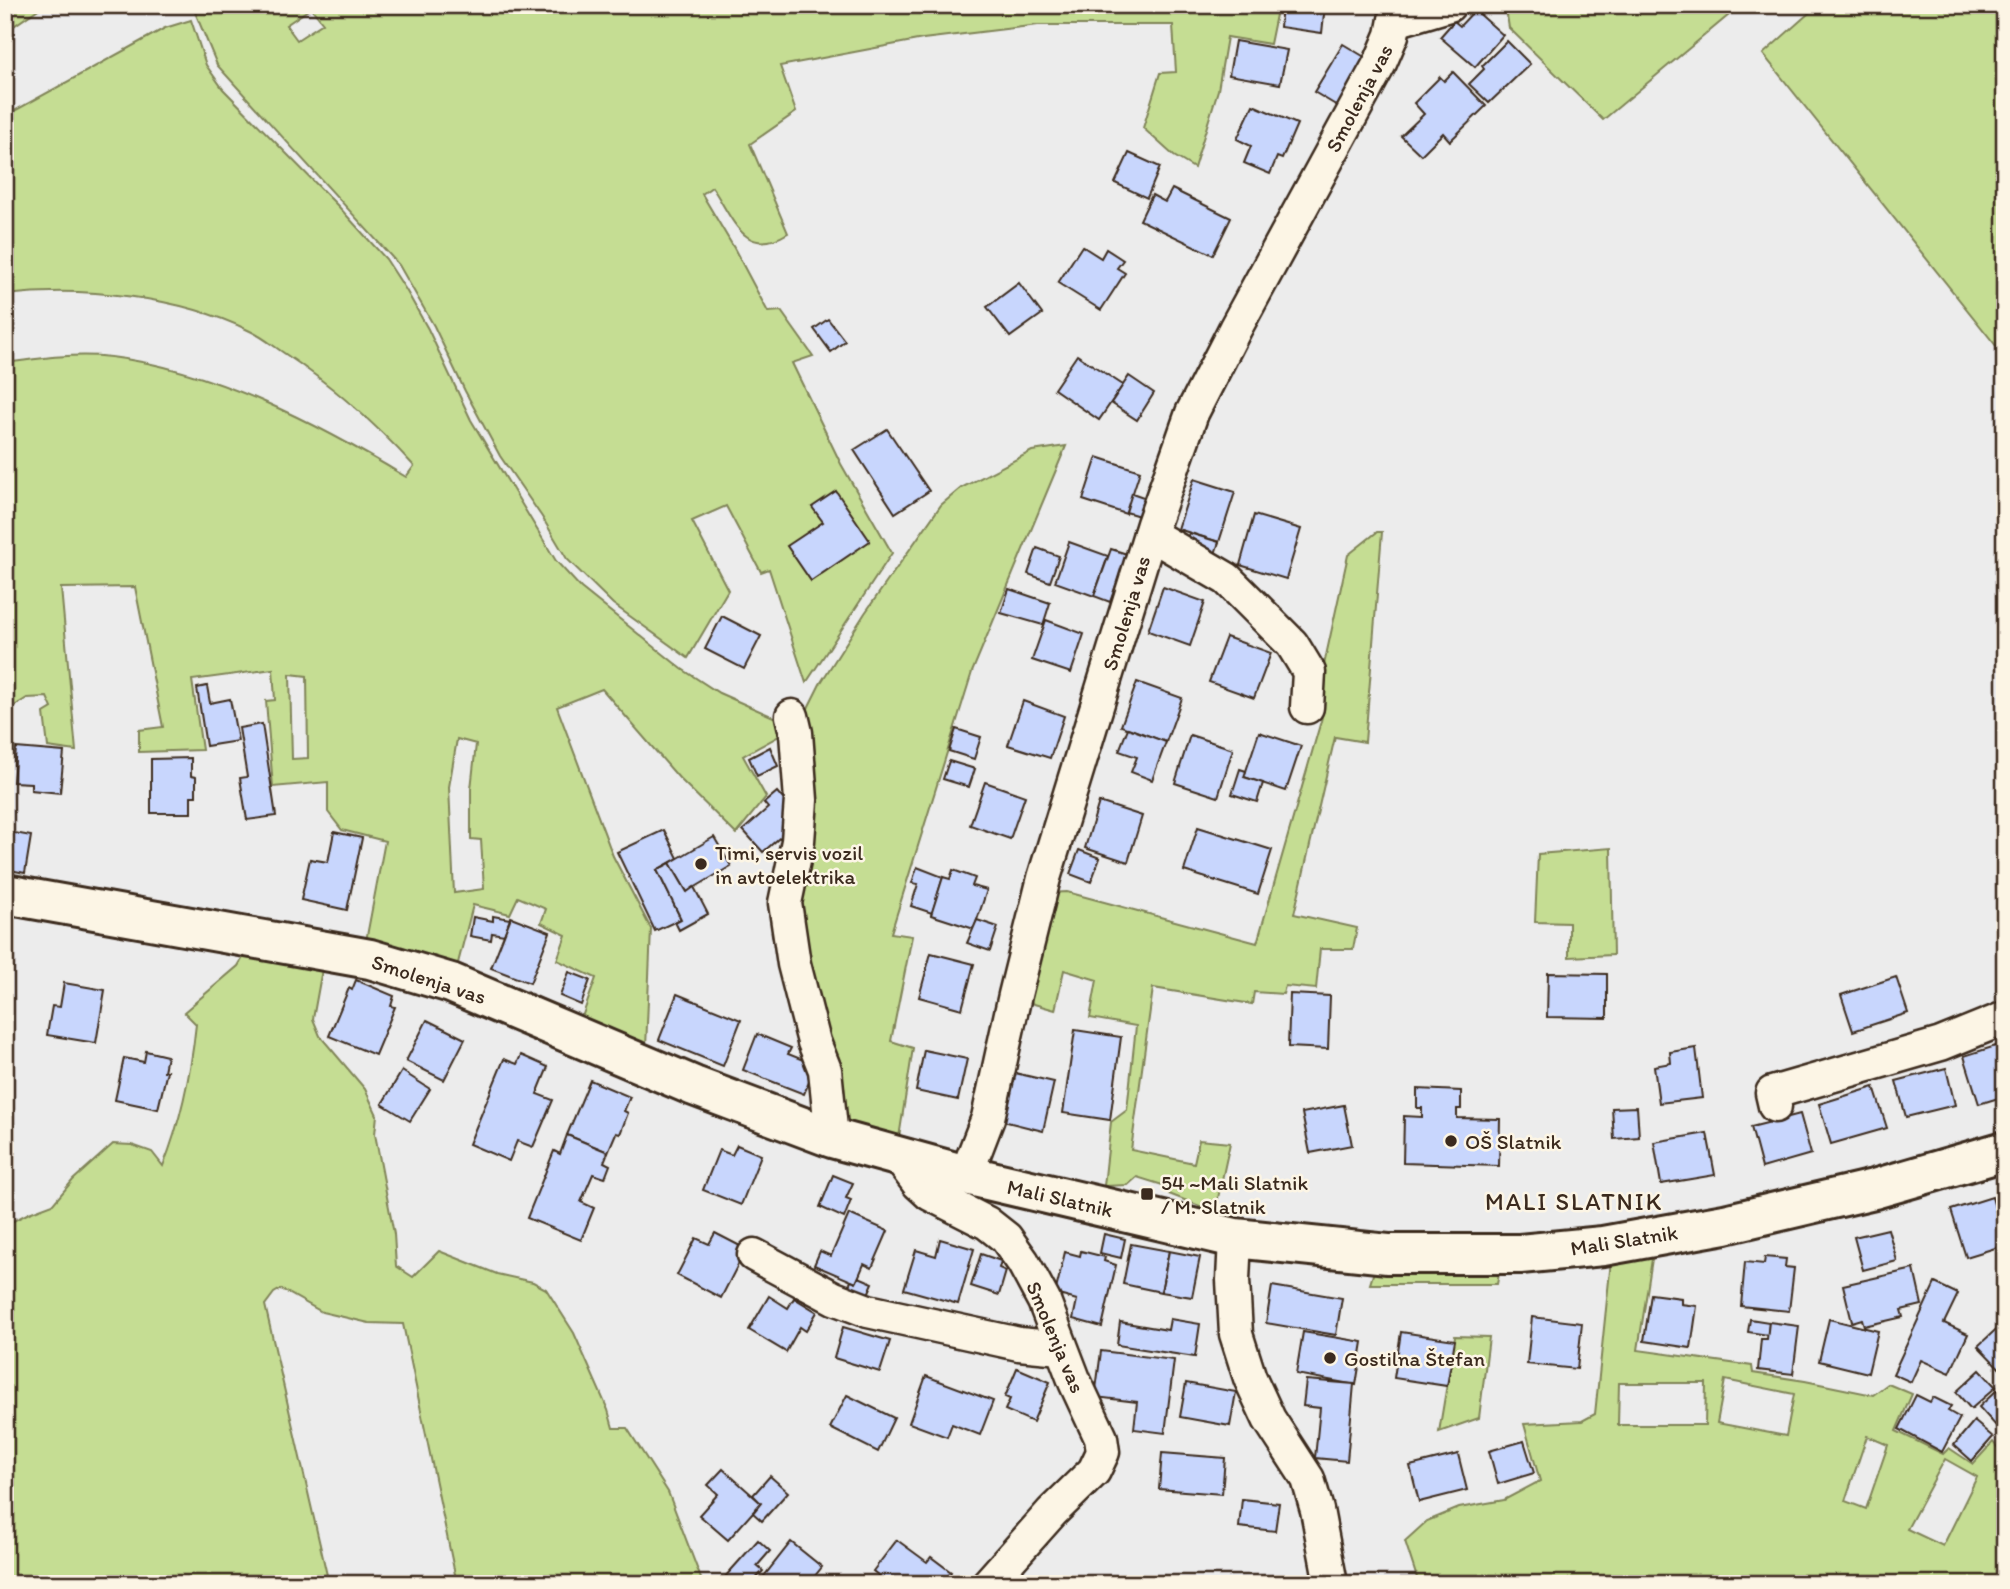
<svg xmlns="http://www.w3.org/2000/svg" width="2010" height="1589" font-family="Itim,sans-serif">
<rect width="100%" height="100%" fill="#ececec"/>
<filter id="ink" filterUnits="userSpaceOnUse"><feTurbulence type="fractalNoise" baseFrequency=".0143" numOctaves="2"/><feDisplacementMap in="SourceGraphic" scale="14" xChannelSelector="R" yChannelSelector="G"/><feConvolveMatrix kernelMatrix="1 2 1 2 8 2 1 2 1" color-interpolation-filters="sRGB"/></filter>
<g filter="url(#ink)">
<g fill="#c5dd93" stroke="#808458" stroke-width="2" fill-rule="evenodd">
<path d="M 5,5 L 44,5 L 5,32 Z"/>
<path d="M 192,5 L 1278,5 L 1270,44 L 1227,37 L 1218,90 L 1194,168 L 1174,156 L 1143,128 L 1160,73 L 1176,72 L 1173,25 L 1038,25 L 923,39 L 780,66 L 796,112 L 750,144 L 788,233 C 744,260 733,218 712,187 L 702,194 L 734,248 L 768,312 L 781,311 L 813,356 L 792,363 L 841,464 L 892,553 L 806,683 L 769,569 L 761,572 L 726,506 L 692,521 L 728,590 L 688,658 L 613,604 L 567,559 L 542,517 L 500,456 L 465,391 L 434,326 L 399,265 L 217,65 ZM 311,8 L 323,23 L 297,40 L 286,25 Z"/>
<path d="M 1511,5 L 1741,5 L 1603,120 L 1509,28 L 1506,9 Z"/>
<path d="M 1818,5 L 2005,5 L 2005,357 L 1763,54 Z"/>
<path d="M 191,20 L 206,65 L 223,89 L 339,207 L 386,259 L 406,290 L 428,329 L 471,420 L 556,561 L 581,588 L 682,669 L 719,693 L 785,722 L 788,731 L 743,756 L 766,797 L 736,834 L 679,778 L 602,689 L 557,707 L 613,856 L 651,929 L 646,1048 L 581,1020 L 596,978 L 557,960 L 566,935 L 541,923 L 546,909 L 518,897 L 510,914 L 473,905 L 457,967 L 366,941 L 385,841 L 342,830 L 328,812 L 328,782 L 273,787 L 266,701 L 275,700 L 273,669 L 192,680 L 202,750 L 139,752 L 139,730 L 163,727 L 135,587 L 61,588 L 76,751 L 48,747 L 44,713 L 52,708 L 47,697 L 27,698 L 8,710 L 5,706 L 5,363 C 41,358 75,353 111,357 C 213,369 320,425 406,477 L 414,466 C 375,423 329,383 281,351 C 271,344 261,336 250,331 C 180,296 82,286 5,295 L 5,116 L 165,28 ZM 290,674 L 307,676 L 308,758 L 292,759 ZM 457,739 L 476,744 L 471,789 L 471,839 L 481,840 L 484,889 L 454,893 L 449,787 Z"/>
<path d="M 1066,446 L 972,672 L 891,933 L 912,936 L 891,1041 L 913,1048 L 898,1144 L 846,1126 L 800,946 L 803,718 L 820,684 L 865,613 L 941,505 L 961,488 L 1032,451 Z"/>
<path d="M 1377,532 L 1382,532 L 1365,742 L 1335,737 L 1294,914 L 1357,928 L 1353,949 L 1320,949 L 1316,989 L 1285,986 L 1283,994 L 1254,992 L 1252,1004 L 1153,988 L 1131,1150 L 1194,1163 L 1199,1140 L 1230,1143 L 1215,1212 L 1169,1194 L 1169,1187 L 1137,1177 L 1128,1185 L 1104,1186 L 1111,1122 L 1127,1110 L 1136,1026 L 1090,1018 L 1097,980 L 1064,970 L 1055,1010 L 1027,1002 L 1048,893 L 1067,892 L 1257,943 L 1321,721 L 1324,708 L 1322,674 L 1348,555 Z"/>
<path d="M 1611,848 L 1613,955 L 1569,957 L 1569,923 L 1535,922 L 1538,854 Z"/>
<path d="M 248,949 L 323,964 L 313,1019 L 320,1036 L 365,1089 L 377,1115 L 375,1134 L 394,1234 L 396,1266 L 413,1277 L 439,1251 L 497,1274 L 533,1282 L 546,1289 L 574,1333 L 608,1410 L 613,1428 L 627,1428 L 668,1492 L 703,1584 L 457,1584 L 403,1324 L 369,1323 L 322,1312 L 281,1289 L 274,1293 L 265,1305 L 329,1584 L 5,1584 L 5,1225 L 29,1213 L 53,1204 L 73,1180 L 113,1144 L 132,1145 L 152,1152 L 163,1166 C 181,1121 191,1072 196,1024 L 184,1012 L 238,966 Z"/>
<path d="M 1644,1256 L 1652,1259 L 1638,1350 L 1752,1366 L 1753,1373 L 1805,1381 L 1873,1395 L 1888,1384 L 1912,1394 L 1896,1431 L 1943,1454 L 1949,1448 L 1973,1464 L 1993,1442 L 2005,1457 L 2005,1509 L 2001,1515 L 2005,1518 L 2005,1584 L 1419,1584 L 1405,1541 L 1427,1521 L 1459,1508 L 1504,1500 L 1540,1481 L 1524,1424 L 1582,1421 L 1595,1414 L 1611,1261 ZM 1725,1380 L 1794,1394 L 1786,1436 L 1717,1423 ZM 1619,1383 L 1706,1383 L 1705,1425 L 1618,1425 ZM 1867,1436 L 1888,1445 L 1866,1509 L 1845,1501 ZM 1945,1459 L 1977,1477 L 1943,1546 L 1907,1529 Z"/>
<path d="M 1375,1268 L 1499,1274 L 1497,1284 L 1370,1284 Z"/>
<path d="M 1455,1336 L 1489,1337 L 1479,1418 L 1439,1432 Z"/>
</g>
<g fill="#c8d6fd" stroke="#3b2a1e" stroke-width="2">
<path d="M 1282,5 L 1325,5 L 1322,33 L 1280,27 Z"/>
<path d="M 1475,10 L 1503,35 L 1475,67 L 1440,37 L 1454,21 L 1460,26 Z"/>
<path d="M 1235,41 L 1287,50 L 1280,84 L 1229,75 Z"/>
<path d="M 1507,41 L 1530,64 L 1489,103 L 1469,84 L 1484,69 L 1482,66 Z"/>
<path d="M 1343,44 L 1368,59 L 1339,107 L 1314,92 Z"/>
<path d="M 1453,72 L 1486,106 L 1450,141 L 1443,133 L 1421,155 L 1401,136 L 1424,114 L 1414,103 L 1440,77 L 1444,81 Z"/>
<path d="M 1253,105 L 1297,124 L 1282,159 L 1277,157 L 1270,174 L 1244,163 L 1251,146 L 1237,139 Z"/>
<path d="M 1129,153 L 1160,167 L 1147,198 L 1115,183 Z"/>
<path d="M 1172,189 L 1231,218 L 1213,255 L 1140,220 L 1152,195 L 1165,202 Z"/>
<path d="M 1082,246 L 1101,258 L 1106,249 L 1123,260 L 1117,268 L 1125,273 L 1101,310 L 1058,283 Z"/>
<path d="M 1019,283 L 1042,314 L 1010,337 L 987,307 Z"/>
<path d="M 828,319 L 845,341 L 831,352 L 814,329 Z"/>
<path d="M 1077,355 L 1123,385 L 1099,420 L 1054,389 Z"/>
<path d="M 1129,376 L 1154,393 L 1137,420 L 1111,403 Z"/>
<path d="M 887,429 L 929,491 L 895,513 L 854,450 Z"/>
<path d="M 1097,457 L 1140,471 L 1126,514 L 1083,500 Z"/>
<path d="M 1194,479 L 1235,492 L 1219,542 L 1178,529 Z"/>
<path d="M 836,491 L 870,541 L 811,581 L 787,546 L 823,522 L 812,507 Z"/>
<path d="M 1132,493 L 1152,500 L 1146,518 L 1126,512 Z"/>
<path d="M 1254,515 L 1301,529 L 1286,579 L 1240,565 Z"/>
<path d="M 1189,533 L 1219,542 L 1214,557 L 1185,547 Z"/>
<path d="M 1069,542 L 1108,556 L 1094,596 L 1055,582 Z"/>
<path d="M 1037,548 L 1059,556 L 1050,582 L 1028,574 Z"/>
<path d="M 1111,549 L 1127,554 L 1110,602 L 1094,596 Z"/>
<path d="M 1163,587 L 1205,602 L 1190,646 L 1148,631 Z"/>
<path d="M 1009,589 L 1050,603 L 1043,625 L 1001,613 Z"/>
<path d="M 722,616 L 761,636 L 744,669 L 705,649 Z"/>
<path d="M 1046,620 L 1084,634 L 1071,673 L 1032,660 Z"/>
<path d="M 1226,637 L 1271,653 L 1254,698 L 1209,682 Z"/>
<path d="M 1137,682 L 1182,698 L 1166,742 L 1121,726 Z"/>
<path d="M 207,686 L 210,703 L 230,699 L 238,741 L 206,746 L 197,688 Z"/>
<path d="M 1023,701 L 1064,716 L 1050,758 L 1008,745 Z"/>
<path d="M 262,724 L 276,816 L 247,820 L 240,778 L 247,777 L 239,728 Z"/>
<path d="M 1128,728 L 1166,742 L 1152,780 L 1131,772 L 1137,757 L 1119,751 Z"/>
<path d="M 956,729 L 981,737 L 974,759 L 949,751 Z"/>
<path d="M 1259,732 L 1301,746 L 1286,791 L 1244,777 Z"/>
<path d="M 1190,735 L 1233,749 L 1218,797 L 1175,783 Z"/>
<path d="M 770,747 L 778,766 L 757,776 L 749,758 Z"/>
<path d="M 16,748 L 64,752 L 60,793 L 31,790 L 31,783 L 13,782 Z"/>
<path d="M 191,758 L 191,776 L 196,777 L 196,796 L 191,796 L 191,813 L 151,813 L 151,759 Z"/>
<path d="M 949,761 L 975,769 L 969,787 L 943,779 Z"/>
<path d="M 1240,769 L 1246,771 L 1244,777 L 1263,783 L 1257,802 L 1232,794 Z"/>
<path d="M 985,782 L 1025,796 L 1010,839 L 970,825 Z"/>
<path d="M 777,792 L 797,815 L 792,827 L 763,852 L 743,830 L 768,808 L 764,803 Z"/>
<path d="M 1099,802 L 1142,816 L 1128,862 L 1085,848 Z"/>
<path d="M 5,824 L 10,825 L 9,832 L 31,836 L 25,873 L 5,869 Z"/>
<path d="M 1198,827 L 1272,850 L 1258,894 L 1184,871 Z"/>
<path d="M 664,830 L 678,858 L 657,870 L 681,919 L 655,931 L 617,852 Z"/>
<path d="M 334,832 L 362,838 L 347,910 L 301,900 L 310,859 L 328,862 Z"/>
<path d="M 714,837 L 731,866 L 687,892 L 670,863 Z"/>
<path d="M 1079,850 L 1100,858 L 1091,882 L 1070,874 Z"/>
<path d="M 670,863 L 687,892 L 694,887 L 708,914 L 679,930 L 675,922 L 681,919 L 657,870 Z"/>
<path d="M 917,867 L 943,877 L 932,913 L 911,906 L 918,884 L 912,883 Z"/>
<path d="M 953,870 L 975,878 L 972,886 L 987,890 L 974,929 L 931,915 L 943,877 L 950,879 Z"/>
<path d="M 493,916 L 510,919 L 504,935 L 492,933 L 491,940 L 470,936 L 473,917 L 493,921 Z"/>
<path d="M 511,917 L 550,932 L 530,983 L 491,968 Z"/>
<path d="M 977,920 L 998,927 L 990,951 L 967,943 Z"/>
<path d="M 931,953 L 974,964 L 962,1009 L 919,997 Z"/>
<path d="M 569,972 L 590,980 L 581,1005 L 560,996 Z"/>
<path d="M 1548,973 L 1607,974 L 1607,1018 L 1547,1017 Z"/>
<path d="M 1896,977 L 1908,1013 L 1853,1031 L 1841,995 Z"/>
<path d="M 356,980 L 394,996 L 391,1006 L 395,1007 L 375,1055 L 329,1036 L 349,988 L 352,990 Z"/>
<path d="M 64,983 L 105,990 L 96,1043 L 47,1035 L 52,1006 L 60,1007 Z"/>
<path d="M 677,994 L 741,1020 L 723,1066 L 659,1040 Z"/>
<path d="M 1290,994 L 1330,996 L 1328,1049 L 1288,1047 Z"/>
<path d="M 427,1020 L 465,1039 L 444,1080 L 406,1061 Z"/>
<path d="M 1075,1030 L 1121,1037 L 1110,1120 L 1063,1113 Z"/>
<path d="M 757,1034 L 791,1048 L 788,1054 L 816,1065 L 804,1094 L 743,1070 Z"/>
<path d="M 2005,1043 L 2005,1096 L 1979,1104 L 1964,1056 Z"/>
<path d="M 1696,1048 L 1702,1098 L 1659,1103 L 1654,1066 L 1671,1063 L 1670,1052 Z"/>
<path d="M 924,1050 L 967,1059 L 958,1100 L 916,1091 Z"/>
<path d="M 146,1051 L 167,1056 L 164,1071 L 167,1071 L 158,1109 L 115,1100 L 124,1058 L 144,1062 Z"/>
<path d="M 521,1055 L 548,1067 L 537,1094 L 553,1100 L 533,1147 L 517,1141 L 509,1161 L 469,1144 L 504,1059 L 517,1064 Z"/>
<path d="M 1946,1068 L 1955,1105 L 1906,1117 L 1896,1081 Z"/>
<path d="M 402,1071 L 430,1089 L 410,1121 L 382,1104 Z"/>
<path d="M 1015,1073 L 1054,1082 L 1043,1131 L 1003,1121 Z"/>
<path d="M 590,1080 L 630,1097 L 624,1111 L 628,1113 L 620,1134 L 616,1133 L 608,1152 L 567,1135 Z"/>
<path d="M 1874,1087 L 1887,1128 L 1831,1144 L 1819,1104 Z"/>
<path d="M 1417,1089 L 1461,1091 L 1461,1109 L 1457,1109 L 1457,1118 L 1500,1119 L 1499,1166 L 1403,1163 L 1404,1116 L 1422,1117 L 1422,1108 L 1417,1108 Z"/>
<path d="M 1344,1105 L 1352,1145 L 1310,1153 L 1302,1113 Z"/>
<path d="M 1637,1107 L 1639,1137 L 1614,1139 L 1612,1108 Z"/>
<path d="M 1784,1112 L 1785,1118 L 1800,1114 L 1811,1154 L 1762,1168 L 1751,1127 L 1771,1122 L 1770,1116 Z"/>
<path d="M 1707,1133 L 1715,1175 L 1661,1184 L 1654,1142 Z"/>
<path d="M 567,1135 L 608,1152 L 604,1162 L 610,1165 L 605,1178 L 593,1174 L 581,1202 L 594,1208 L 581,1240 L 527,1218 L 554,1151 L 560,1154 Z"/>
<path d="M 737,1145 L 761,1155 L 741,1205 L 703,1190 L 719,1150 L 732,1155 Z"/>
<path d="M 833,1175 L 853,1183 L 846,1198 L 851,1200 L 844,1218 L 820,1207 Z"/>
<path d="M 1992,1197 L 2005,1245 L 1966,1257 L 1951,1210 Z"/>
<path d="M 849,1214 L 888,1231 L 872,1268 L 864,1264 L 856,1283 L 814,1265 L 820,1251 L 831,1256 Z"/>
<path d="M 1888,1229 L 1897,1261 L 1863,1270 L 1854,1237 Z"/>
<path d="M 715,1233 L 746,1249 L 721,1298 L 677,1275 L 696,1238 L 709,1244 Z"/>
<path d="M 1104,1234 L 1125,1239 L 1121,1258 L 1100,1253 Z"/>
<path d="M 940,1239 L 974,1249 L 958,1304 L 904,1289 L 916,1250 L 936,1256 Z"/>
<path d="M 1131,1244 L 1169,1251 L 1161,1292 L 1123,1284 Z"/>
<path d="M 1081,1251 L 1105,1257 L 1104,1261 L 1116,1265 L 1102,1327 L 1073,1319 L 1077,1300 L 1055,1294 L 1065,1252 L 1080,1256 Z"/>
<path d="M 1169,1251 L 1200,1257 L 1192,1297 L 1161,1292 Z"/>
<path d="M 981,1254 L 1001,1261 L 999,1268 L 1006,1271 L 999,1295 L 971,1286 Z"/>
<path d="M 1765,1257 L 1786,1259 L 1785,1267 L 1794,1268 L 1789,1311 L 1741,1306 L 1745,1262 L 1764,1264 Z"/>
<path d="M 1914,1269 L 1922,1305 L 1901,1310 L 1903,1317 L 1864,1326 L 1862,1319 L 1852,1322 L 1843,1285 Z"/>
<path d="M 859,1277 L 873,1283 L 865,1301 L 846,1292 L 851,1281 L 856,1283 Z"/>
<path d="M 1935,1283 L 1958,1294 L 1944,1323 L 1968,1334 L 1950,1373 L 1921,1360 L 1911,1382 L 1893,1374 Z"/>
<path d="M 1272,1286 L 1342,1298 L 1336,1335 L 1266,1323 Z"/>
<path d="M 1651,1294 L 1681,1298 L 1681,1304 L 1697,1306 L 1691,1348 L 1644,1341 Z"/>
<path d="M 769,1296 L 788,1308 L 794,1298 L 817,1312 L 806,1331 L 800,1327 L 786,1352 L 749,1330 Z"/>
<path d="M 1532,1317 L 1582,1323 L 1577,1369 L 1527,1364 Z"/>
<path d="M 1170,1319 L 1200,1324 L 1195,1357 L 1117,1345 L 1120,1322 L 1168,1330 Z"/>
<path d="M 1750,1319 L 1769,1322 L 1768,1335 L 1748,1332 Z"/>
<path d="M 1829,1319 L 1878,1331 L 1868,1373 L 1819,1361 Z"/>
<path d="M 2005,1321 L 2005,1374 L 1978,1346 Z"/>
<path d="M 1769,1322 L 1799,1326 L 1793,1374 L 1758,1370 L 1761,1339 L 1767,1339 Z"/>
<path d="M 843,1327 L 890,1341 L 880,1372 L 834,1358 Z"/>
<path d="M 1303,1332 L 1363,1342 L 1356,1385 L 1296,1374 Z"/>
<path d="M 1401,1332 L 1455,1340 L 1447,1386 L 1394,1378 Z"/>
<path d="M 1101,1351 L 1174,1360 L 1165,1433 L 1134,1429 L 1137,1402 L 1095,1397 Z"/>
<path d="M 1017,1368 L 1050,1382 L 1033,1422 L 1005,1410 L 1010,1399 L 1005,1397 Z"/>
<path d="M 1980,1370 L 1996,1387 L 1971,1409 L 1956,1392 Z"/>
<path d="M 926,1376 L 993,1401 L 980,1435 L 952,1424 L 947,1437 L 909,1423 Z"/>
<path d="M 1306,1380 L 1354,1384 L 1347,1461 L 1315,1458 L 1320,1408 L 1303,1406 Z"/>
<path d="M 1186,1383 L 1236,1392 L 1230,1426 L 1180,1417 Z"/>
<path d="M 1997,1390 L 2005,1399 L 2005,1436 L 1979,1407 Z"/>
<path d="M 847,1395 L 894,1418 L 878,1452 L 830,1428 Z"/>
<path d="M 1916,1395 L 1930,1402 L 1933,1397 L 1951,1406 L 1948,1411 L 1960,1418 L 1942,1452 L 1899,1429 Z"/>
<path d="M 1974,1421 L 1993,1437 L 1972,1461 L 1954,1445 Z"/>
<path d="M 1524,1441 L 1534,1473 L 1498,1484 L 1489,1451 Z"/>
<path d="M 1162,1453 L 1225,1458 L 1222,1494 L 1159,1489 Z"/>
<path d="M 1458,1454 L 1467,1490 L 1419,1502 L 1410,1466 Z"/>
<path d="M 723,1469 L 761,1503 L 728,1540 L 699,1515 L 718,1494 L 708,1485 Z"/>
<path d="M 770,1476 L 788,1492 L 762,1521 L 753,1513 L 761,1503 L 753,1495 Z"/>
<path d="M 1242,1499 L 1279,1503 L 1275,1531 L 1239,1527 Z"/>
<path d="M 758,1540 L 770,1551 L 757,1566 L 763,1571 L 751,1584 L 731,1584 L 724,1578 Z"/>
<path d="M 897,1540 L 927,1562 L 931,1557 L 951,1572 L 942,1584 L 889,1584 L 873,1571 Z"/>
<path d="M 791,1542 L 822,1567 L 811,1581 L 813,1583 L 765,1584 L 761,1580 Z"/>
</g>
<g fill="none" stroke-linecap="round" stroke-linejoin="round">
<g stroke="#3b2a1e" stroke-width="37">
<g id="minor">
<path d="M 1395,21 L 1449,5"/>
<path d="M 1150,534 L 1227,579 L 1292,644 L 1309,672 L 1307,707"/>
<path d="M 792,716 L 796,733 L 801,800 L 798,841 L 785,903 L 794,964 L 814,1042 L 825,1070 L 832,1138"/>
<path d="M 1775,1106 L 1772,1093 L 1941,1044 L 2005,1018"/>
<path d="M 900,1159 L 918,1183 L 930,1194 L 987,1223 L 1006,1238 L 1023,1262 L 1044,1301 L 1075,1382 L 1101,1438 L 1103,1452 L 1094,1471 L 1052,1512 L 988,1584"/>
<path d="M 966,1175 L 988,1118 L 1015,995 L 1044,878 L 1153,524 L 1192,413 L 1235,329 L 1380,63 L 1392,35 L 1398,5"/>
<path d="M 1235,1238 L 1233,1280 L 1236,1334 L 1250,1378 L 1269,1419 L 1308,1479 L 1317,1510 L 1331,1584"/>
<path d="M 754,1255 L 834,1298 L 868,1311 L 1019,1344 L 1061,1348"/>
</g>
</g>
<g stroke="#3b2a1e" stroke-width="44">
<path id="major" d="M 5,894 L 370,959 L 451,983 L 694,1086 L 832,1138 L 966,1175 L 1235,1238 L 1388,1254 L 1520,1254 L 1603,1246 L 1725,1224 L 1874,1189 L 2005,1151"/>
</g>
<use href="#minor" stroke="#fcf5e5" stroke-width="32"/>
<use href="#major" stroke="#fcf5e5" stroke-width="38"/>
</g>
</g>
<g fill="#3b2a1e" stroke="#fcf5e5" stroke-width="2.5">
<circle cx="701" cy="864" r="7"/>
<circle cx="1451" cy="1141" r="7"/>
<rect x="1140" y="1187" width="14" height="14" rx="3.5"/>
<circle cx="1330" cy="1358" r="7"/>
</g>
<g text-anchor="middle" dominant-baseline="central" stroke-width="5" stroke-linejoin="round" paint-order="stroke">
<g font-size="21" fill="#3b2a1e" stroke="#fcf5e5">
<text transform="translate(1359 98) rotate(-62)">Smolenja vas</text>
<text transform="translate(1126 613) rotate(-73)">Smolenja vas</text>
<text transform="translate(429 979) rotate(18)">Smolenja vas</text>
<text transform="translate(1060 1198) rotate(13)">Mali Slatnik</text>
<text transform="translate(1624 1240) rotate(-9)">Mali Slatnik</text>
<text transform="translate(1056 1337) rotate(67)">Smolenja vas</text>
</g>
<g font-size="21" fill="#3b2a1e" stroke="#fcf5e5" text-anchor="start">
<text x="715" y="852">Timi, servis vozil<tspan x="715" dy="24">in avtoelektrika</tspan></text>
<text x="1465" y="1141">OŠ Slatnik</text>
<text x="1161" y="1182">54 ~Mali Slatnik<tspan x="1161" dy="24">/ M. Slatnik</tspan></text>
<text x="1344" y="1358">Gostilna Štefan</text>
</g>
<g font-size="24" letter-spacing="2" fill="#3b2a1e" stroke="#fcf5e5">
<text x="1574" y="1201">MALI SLATNIK</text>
</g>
</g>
<rect width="2010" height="1589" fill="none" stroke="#fcf5e5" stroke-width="28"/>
<rect x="14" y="14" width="1982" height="1561" fill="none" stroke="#3b2a1e" stroke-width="2.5" filter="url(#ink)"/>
</svg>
